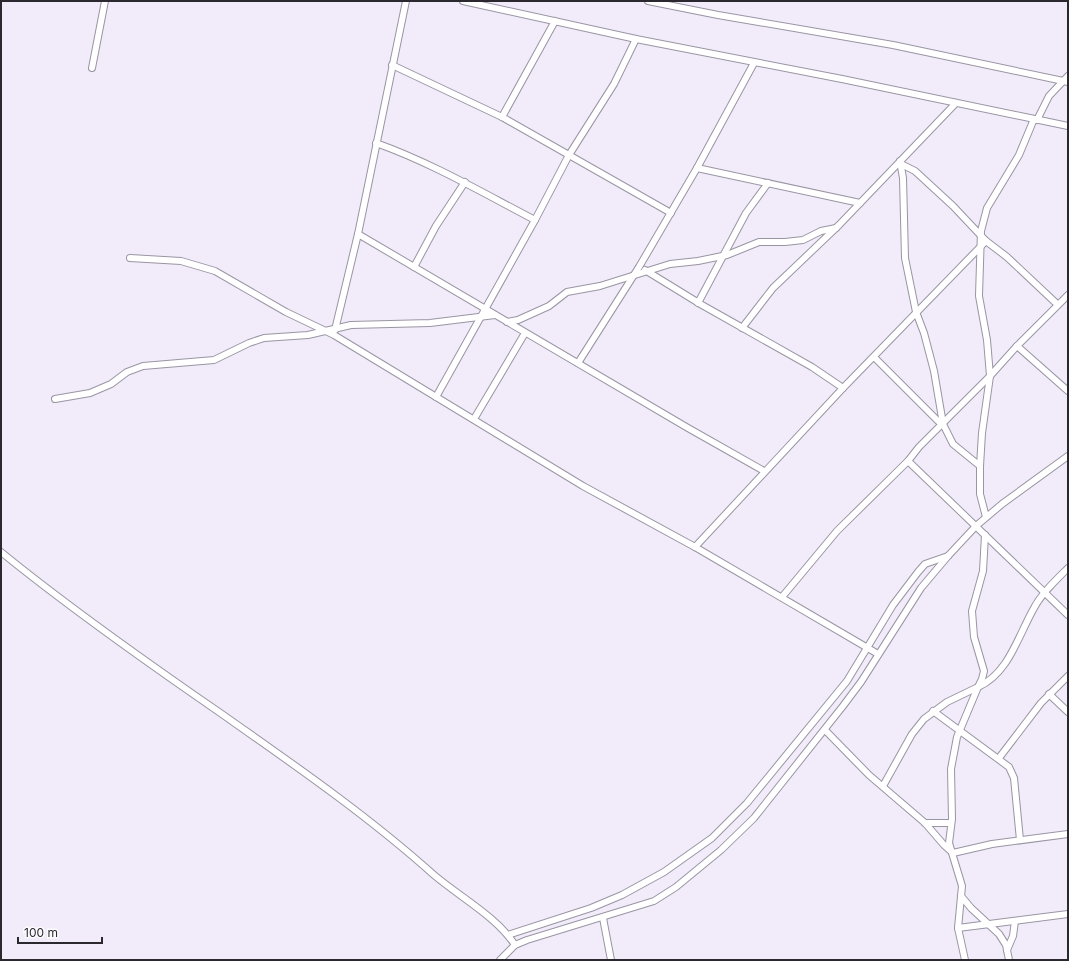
<svg xmlns="http://www.w3.org/2000/svg" width="1069" height="961" font-family="Inter,sans-serif">
<rect width="100%" height="100%" fill="#f1ebfa"/>
<g fill="none" stroke-linecap="round" stroke-linejoin="round">
<g stroke="#9a95a3" stroke-width="8">
<g id="minor">
<path d="M 463,1 L 636,39 L 842,79 L 1068,126"/>
<path d="M 648,1 L 718,15 L 893,45 L 1068,82"/>
<path d="M 392,65 L 502,117 L 671,213"/>
<path d="M 92,68 L 105,1"/>
<path d="M 502,117 L 555,21"/>
<path d="M 1037,120 L 1049,96 L 1068,76"/>
<path d="M 376,143 C 432,163 483,193 535,220"/>
<path d="M 900,161 L 903,178 L 905,258 L 916,312 L 924,333 L 934,371 L 943,424 L 953,444 L 980,466"/>
<path d="M 901,164 L 915,171 L 953,206 L 986,241 L 1007,257 L 1057,304"/>
<path d="M 697,168 L 860,203"/>
<path d="M 358,234 L 688,428 L 764,471"/>
<path d="M 130,258 L 181,261 L 215,271 L 286,312 L 334,335 L 583,486 L 695,547 L 878,654"/>
<path d="M 414,267 L 436,226 L 465,182"/>
<path d="M 645,270 L 702,305 L 812,367 L 843,388"/>
<path d="M 698,303 L 746,213 L 768,183"/>
<path d="M 507,322 L 518,320 L 549,306 L 567,292 L 600,286 L 670,264 L 698,261 L 727,255 L 759,242 L 785,242 L 803,240 L 821,231 L 836,228"/>
<path d="M 742,328 L 773,288 L 839,225 L 956,103"/>
<path d="M 335,330 L 358,234 L 406,1"/>
<path d="M 1017,346 L 1068,391"/>
<path d="M 874,357 L 938,421 L 943,424"/>
<path d="M 578,363 L 639,267 L 697,168 L 754,63"/>
<path d="M 436,397 L 535,220 L 569,155 L 614,84 L 636,39"/>
<path d="M 55,399 L 90,393 L 111,384 L 127,372 L 143,366 L 214,360 L 249,343 L 264,338 L 308,335 L 351,325 L 430,323 L 495,315"/>
<path d="M 474,419 L 525,333"/>
<path d="M 908,461 L 1068,615"/>
<path d="M 986,517 L 980,494 L 980,466 L 982,433 L 990,376 L 987,340 L 979,296 L 981,231 L 987,208 L 1019,155 L 1034,119"/>
<path d="M 695,547 L 843,388 L 986,241"/>
<path d="M 1,552 C 71,609 145,661 219,712 C 293,764 367,815 434,875 C 460,897 497,917 515,945"/>
<path d="M 782,597 L 837,531 L 908,461 L 919,447 L 990,376 L 1017,346 L 1068,295"/>
<path d="M 1049,694 L 1068,712"/>
<path d="M 933,711 L 1009,767 L 1014,778 L 1020,840"/>
<path d="M 825,730 L 869,775 L 925,823 L 944,845 L 953,853 L 992,844 L 1068,834"/>
<path d="M 999,758 L 1041,703 L 1068,676"/>
<path d="M 883,786 L 912,734 L 924,719 L 947,702 L 978,687 L 982,679 L 984,671 L 974,637 L 972,611 L 983,571 L 985,535"/>
<path d="M 925,823 L 951,823"/>
<path d="M 961,896 L 971,908 L 999,934 L 1006,945 L 1009,960"/>
<path d="M 603,918 L 611,960"/>
<path d="M 958,928 L 1068,914"/>
<path d="M 508,935 L 591,908 L 622,895 L 664,872 L 712,838 L 747,803 L 847,681 L 893,605 L 918,572 L 925,564 L 948,556"/>
<path d="M 1007,950 L 1013,936 L 1015,921"/>
<path d="M 500,960 L 515,945 L 527,940 L 654,901 L 676,887 L 721,850 L 754,818 L 843,706 L 861,682 L 921,588 L 948,556 L 976,526 L 1002,504 L 1068,456"/>
<path d="M 965,960 L 958,928 L 962,886 L 949,843 L 952,819 L 951,769 L 957,737 L 978,687 C 1009,673 1018,636 1034,608 C 1042,593 1056,580 1068,568"/>
</g>
</g>
<use href="#minor" stroke="#fff" stroke-width="6"/>
</g>
<rect width="1069" height="961" fill="none" stroke="#2b292f" stroke-width="4"/>
<path d="M18 937v6h84v-6" fill="none" stroke="#2b292f" stroke-width="2"/>
<text x="24" y="937" font-size="12" fill="#2b292f" stroke="#fcfbfe" stroke-width="3" paint-order="stroke">100 m</text>
</svg>
